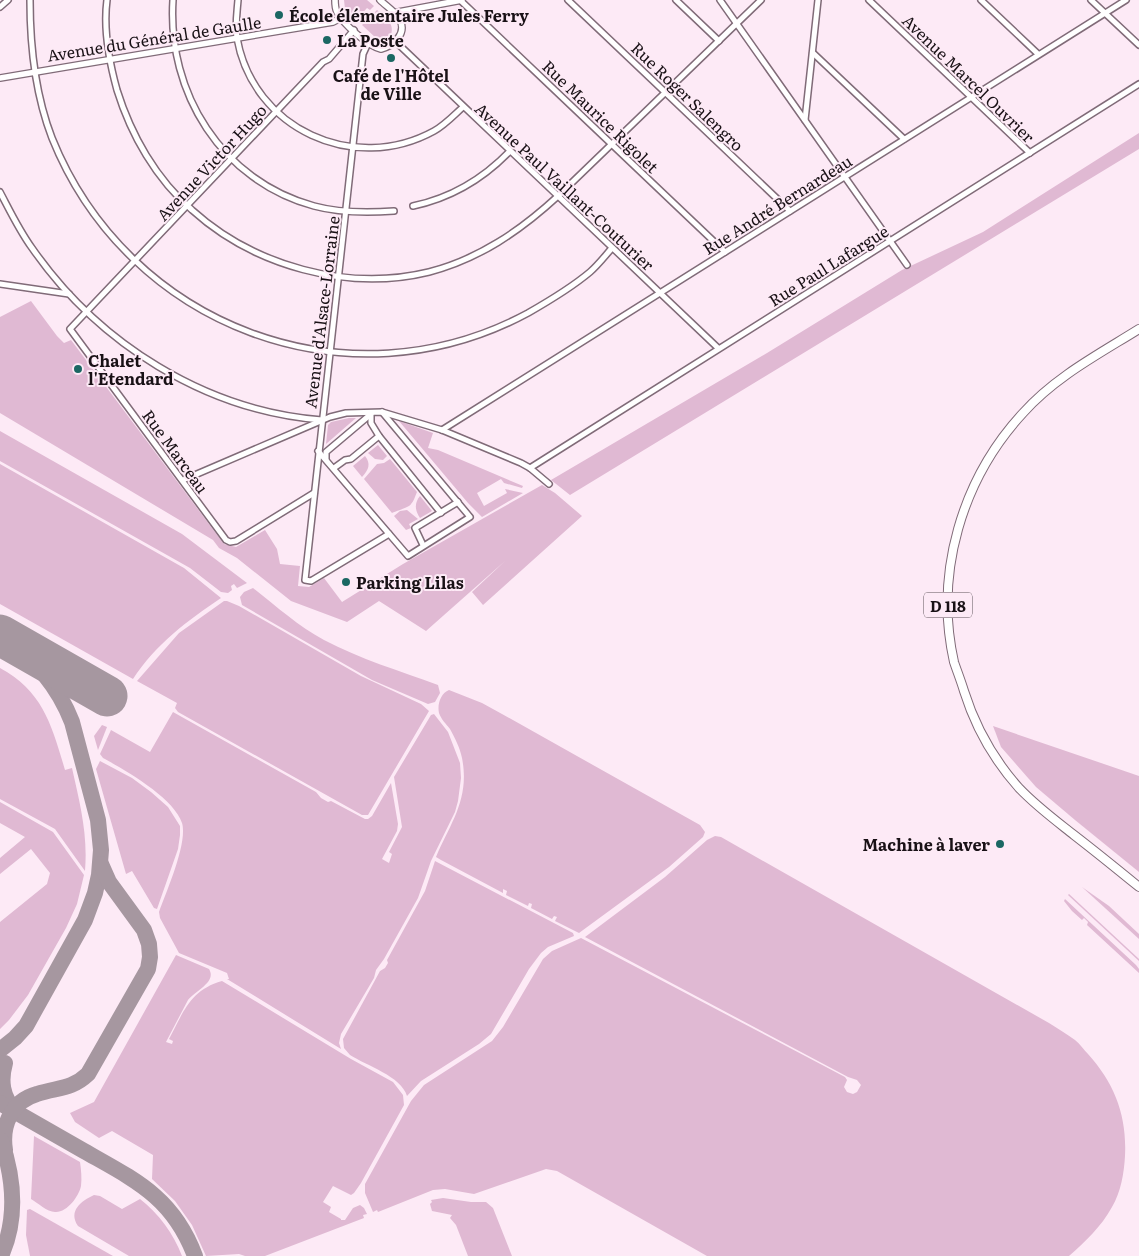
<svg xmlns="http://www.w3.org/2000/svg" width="1139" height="1256" font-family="Literata,serif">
<rect width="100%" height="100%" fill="#fdeaf6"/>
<g fill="#e0b9d3">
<path d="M 344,0 L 367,0 L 374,6 L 370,10 L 367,8 L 360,16 L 362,19 L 359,22 L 345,9 Z"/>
<path d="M 377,10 C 385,17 395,23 391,35 L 383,40 L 376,38 L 362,25 L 365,22 L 368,24 L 376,16 L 374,13 Z"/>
<path d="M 1139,133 L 1139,149 L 570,495 L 551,480 L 767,353 L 902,270 L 983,232 Z"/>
<path d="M 31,301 L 57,336 L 64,343 L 71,340 L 224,544 L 236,547 L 265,530 L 277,549 L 280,564 L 300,566 L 298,586 L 309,587 L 324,578 L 342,602 L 403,564 L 542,485 L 555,493 L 582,516 L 483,605 L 472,592 L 505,561 L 426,631 L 379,601 L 347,622 L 291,601 L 237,558 L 219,548 L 213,540 L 0,413 L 0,317 Z"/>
<path d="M 349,418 L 356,418 L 326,444 L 328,425 L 331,422 Z"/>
<path d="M 399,421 L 433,433 L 428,448 L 438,450 L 523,486 L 522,488 L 504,483 L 501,479 L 477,493 L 484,506 L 507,493 L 505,489 L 523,493 L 482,517 L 468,503 Z"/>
<path d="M 0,431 L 182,534 L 247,583 L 237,588 L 234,584 L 231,586 L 232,590 L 228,593 L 221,592 L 190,568 L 0,461 Z"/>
<path d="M 378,445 L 387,456 L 383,460 L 375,459 L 368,453 Z"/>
<path d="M 365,456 C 371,464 369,469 362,477 L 353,466 Z"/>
<path d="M 390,459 L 417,492 C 415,496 414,501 411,504 C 410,507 396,511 392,513 L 364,479 L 377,464 L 384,463 Z"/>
<path d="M 0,464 L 184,568 L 221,598 C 188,620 155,645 133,679 L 0,604 Z"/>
<path d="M 420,496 L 432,511 L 420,518 C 415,511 414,503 420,496 Z"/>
<path d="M 407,510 L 418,519 L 409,524 L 411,528 L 406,530 L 394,516 L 400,511 Z"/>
<path d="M 253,588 C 276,606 298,626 324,640 C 360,659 400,671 438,685 L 440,693 L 435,702 L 428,704 L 372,680 L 242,605 L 240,597 L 244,592 Z"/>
<path d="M 224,601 L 227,601 L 239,606 L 361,676 L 421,704 L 429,711 L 368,815 L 362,815 L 178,712 L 175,708 L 177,703 L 137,681 L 179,633 Z"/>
<path d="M 0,668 C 43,691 52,726 65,770 L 72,768 C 80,804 88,834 85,871 L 55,829 L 0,799 Z"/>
<path d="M 449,690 L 482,703 L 502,714 L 700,825 L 705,832 L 703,837 L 669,867 L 579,933 L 555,921 L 557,917 L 554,916 L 552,919 L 531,908 L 532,904 L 529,903 L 528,906 L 506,895 L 507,891 L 503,889 L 503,893 L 441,860 L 436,857 C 451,822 470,799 462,758 C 460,748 455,738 450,729 C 446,724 441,719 439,713 C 437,704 441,693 449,690 Z"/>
<path d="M 173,712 L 316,792 L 321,798 L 328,802 L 331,801 L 365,819 L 368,819 L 372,816 L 391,783 L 398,824 L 397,831 L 382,859 L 389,863 L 392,854 L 389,852 L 402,827 L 394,777 L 431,715 L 434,714 L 448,732 L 460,763 L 461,778 L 458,801 L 455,812 L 431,861 L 418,898 L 384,959 L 376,970 L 374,978 L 341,1034 L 339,1043 L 341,1049 L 227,979 L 229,979 L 227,973 L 179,953 L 160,918 L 159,912 C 166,892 188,843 182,823 C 174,798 125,770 103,758 L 100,754 L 111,730 L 150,752 Z"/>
<path d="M 102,725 L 107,727 L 98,750 L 94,736 Z"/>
<path d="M 993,726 L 1139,776 L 1139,872 L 1075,820 L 1036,787 L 1001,747 Z"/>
<path d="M 100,761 L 132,778 L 151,792 L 168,807 L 180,826 L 180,835 L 178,849 L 157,909 L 154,908 L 132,871 L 126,874 L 96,769 Z"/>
<path d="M 0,802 L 53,832 L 84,875 L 77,904 L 66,928 L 28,995 L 9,1020 L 0,1029 L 0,922 L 47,884 L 50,873 L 31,849 L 0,874 L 0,858 L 25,837 L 0,823 Z"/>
<path d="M 715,836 L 721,837 L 1049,1023 C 1058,1029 1067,1034 1075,1040 C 1080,1044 1084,1050 1088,1054 C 1115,1084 1127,1116 1125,1156 C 1124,1173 1121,1192 1112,1207 C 1101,1227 1085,1242 1069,1256 L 707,1256 L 557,1171 L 546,1169 L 474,1194 L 445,1189 L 433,1190 L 378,1212 L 377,1210 L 373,1212 L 365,1193 L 365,1184 L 411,1101 L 424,1085 L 492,1041 L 503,1027 L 543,959 L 552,951 L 581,938 L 845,1077 L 847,1080 L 844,1087 L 847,1092 L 853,1094 L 857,1092 L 861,1085 L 857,1080 L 848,1077 L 585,937 L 665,877 L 707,840 Z"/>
<path d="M 435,861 L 573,933 L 574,936 L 548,947 L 541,953 L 529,969 L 491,1034 L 479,1044 L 421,1081 L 407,1096 C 401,1076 367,1066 350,1055 L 344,1048 L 343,1039 L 380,971 L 385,968 L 388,963 L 387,960 L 425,891 Z"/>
<path d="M 1082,887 L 1109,906 L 1139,934 L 1139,939 Z"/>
<path d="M 1069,894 L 1139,959 L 1139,961 L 1068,895 Z"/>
<path d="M 1065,899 L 1136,965 L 1139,969 L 1139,973 L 1087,925 L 1088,922 L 1084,918 L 1082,920 L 1072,911 L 1064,901 Z"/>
<path d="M 176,955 L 209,969 C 217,982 196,990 188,1000 L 166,1042 L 172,1044 L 173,1041 L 169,1039 C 183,1013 190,990 222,981 L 351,1059 L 393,1082 L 403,1095 L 404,1105 L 361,1183 L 354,1193 L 351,1195 L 333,1186 L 323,1202 L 331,1207 L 329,1212 L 341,1219 L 341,1220 L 345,1220 L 353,1208 L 360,1205 L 364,1208 L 367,1214 L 363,1215 L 364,1218 L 265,1256 L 245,1256 L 239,1254 L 206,1256 L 192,1225 L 175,1201 L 152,1179 L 153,1155 L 112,1131 L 99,1138 L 75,1122 L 70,1113 L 94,1102 Z"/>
<path d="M 34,1136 L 80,1162 C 81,1169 82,1178 81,1186 C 79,1196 67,1213 55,1212 C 47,1212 38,1203 31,1199 Z"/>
<path d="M 94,1195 L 100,1196 L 122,1209 L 140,1199 C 159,1214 173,1233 182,1256 L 129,1256 L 78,1226 C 68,1211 81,1201 94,1195 Z"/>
<path d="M 443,1198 L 471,1202 L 486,1202 L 493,1208 L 512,1256 L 468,1256 L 456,1225 L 450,1218 L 452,1215 L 432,1211 L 430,1204 L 432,1202 L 431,1200 Z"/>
<path d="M 30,1209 L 113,1256 L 30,1256 L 26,1235 L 27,1210 Z"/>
</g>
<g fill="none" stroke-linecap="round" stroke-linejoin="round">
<g stroke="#a697a0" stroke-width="16">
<path d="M 0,1050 L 15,1038 L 26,1026 L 85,920 L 95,893 L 99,875 L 101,850 L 98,820 L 72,722 C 58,686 36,661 5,638"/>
<path d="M 5,1063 C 0,1081 2,1096 15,1111"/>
<path d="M 0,1103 C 28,1119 56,1135 84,1151 C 135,1180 173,1197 195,1256"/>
<path d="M 5,1150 C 1,1125 12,1101 37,1094 C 58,1087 71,1090 88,1074 L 148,969 L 150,957 L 149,944 L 144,930 L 109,882 L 101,864"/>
<path d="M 1,1256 C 18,1218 14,1178 1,1140"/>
</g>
<path stroke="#a697a0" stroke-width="41" d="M 0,635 L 107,696"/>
<g stroke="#806b78" stroke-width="8">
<g id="minor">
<path d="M 30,0 C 30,46 35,94 52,138 C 128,327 348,410 528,313 C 549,301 571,288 590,272 C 598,265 605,256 612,248"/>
<path d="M 107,0 C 103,30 109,61 117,90 C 131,135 156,179 192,210 C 254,266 347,292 429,272 C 479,259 520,231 558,196 L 761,0"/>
<path d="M 173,0 C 167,93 222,181 314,206 C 340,213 367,213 394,211"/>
<path d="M 238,0 C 237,13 235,25 237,38 C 253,129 354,175 434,131 C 445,125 454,115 463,107"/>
<path d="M 460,0 L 725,252"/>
<path d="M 568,0 L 790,211"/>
<path d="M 676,0 L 719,41"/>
<path d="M 720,0 L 907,265"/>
<path d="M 869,0 L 1030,153"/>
<path d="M 981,0 L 1038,54"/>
<path d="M 1091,0 L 1139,45"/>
<path d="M 0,7 L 8,0"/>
<path d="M 396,42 L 718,348"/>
<path d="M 368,43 L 363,54 L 305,580 L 311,581 L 389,534"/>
<path d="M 813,53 L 904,139"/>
<path d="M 805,120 L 818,0"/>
<path d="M 0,192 C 10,211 19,230 32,248 C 98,343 205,411 322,420"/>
<path d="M 413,206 C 451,198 483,179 510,151"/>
<path d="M 0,284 L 69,294"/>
<path d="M 371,413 L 371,423 L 379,436 L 441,513"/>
<path d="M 442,430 L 1126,0"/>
<path d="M 318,451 L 408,556 L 470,517 L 382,412"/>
<path d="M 326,459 L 326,452 L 371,414"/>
<path d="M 334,468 L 345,460 L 351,459 L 379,436"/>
<path d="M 530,468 L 1139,84"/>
<path d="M 183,480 L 330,417 L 346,413 L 382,412 L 442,430 L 521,463 L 530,468 L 549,484"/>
<path d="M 314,493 L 236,541 L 230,542 L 226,540 L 70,329 L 323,62 L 329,59 L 354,30"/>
<path d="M 423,545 L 415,528 L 458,502"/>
</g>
</g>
<g stroke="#806b78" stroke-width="8">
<g id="tertiary">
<path d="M 335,0 C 335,4 335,8 337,12 C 343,24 368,46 381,49 C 393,46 407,34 400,20 C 396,12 386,6 380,0"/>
<path d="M 393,13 L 462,0"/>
<path d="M 0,78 L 333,22 L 341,18"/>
</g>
</g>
<g stroke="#806b78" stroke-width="10">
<path id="primary" d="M 1139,329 C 1099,354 1055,377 1023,413 C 962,479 934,573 954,662 C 957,671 961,681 964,691 C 975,726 994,760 1019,788 C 1036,806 1055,820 1074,835 C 1096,852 1117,869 1139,887"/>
</g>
<use href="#minor" stroke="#fff" stroke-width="5"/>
<use href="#tertiary" stroke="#fff" stroke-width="5.5"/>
<use href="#primary" stroke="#fff" stroke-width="8"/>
</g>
<g fill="#1b6763" stroke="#fdeaf6" stroke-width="2">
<circle cx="279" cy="15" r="5"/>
<circle cx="327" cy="40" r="5"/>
<circle cx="391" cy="58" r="5"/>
<circle cx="78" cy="369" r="5"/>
<circle cx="346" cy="582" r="5"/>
<circle cx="1000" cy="844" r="5"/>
</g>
<g text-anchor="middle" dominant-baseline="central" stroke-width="4" stroke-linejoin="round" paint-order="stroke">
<rect fill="#fdeaf6" stroke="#5d5259" stroke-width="1" x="924" y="592.5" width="48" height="25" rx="4"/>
<g font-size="15" font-weight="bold" fill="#191116">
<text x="948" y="605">D 118</text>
</g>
<g font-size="16" font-weight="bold" fill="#191116" stroke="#fdeaf6" text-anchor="start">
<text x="289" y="15">École élémentaire Jules Ferry</text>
<text x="337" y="40">La Poste</text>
<text x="391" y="75" text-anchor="middle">Café de l'Hôtel<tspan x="391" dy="18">de Ville</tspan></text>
<text x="88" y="360">Chalet<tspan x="88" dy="18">l'Etendard</tspan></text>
<text x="356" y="582">Parking Lilas</text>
<text x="990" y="844" text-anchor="end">Machine à laver</text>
</g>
<g font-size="16" fill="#191116" stroke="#fdeaf6">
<text transform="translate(154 38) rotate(-9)">Avenue du Général de Gaulle</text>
<text transform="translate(969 78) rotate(44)">Avenue Marcel Ouvrier</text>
<text transform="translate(688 96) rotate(44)">Rue Roger Salengro</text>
<text transform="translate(601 116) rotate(44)">Rue Maurice Rigolet</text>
<text transform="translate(211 162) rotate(-47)">Avenue Victor Hugo</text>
<text transform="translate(565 186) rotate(43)">Avenue Paul Vaillant-Couturier</text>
<text transform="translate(777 204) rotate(-32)">Rue André Bernardeau</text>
<text transform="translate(828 265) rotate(-32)">Rue Paul Lafargue</text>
<text transform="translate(321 312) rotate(-83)">Avenue d'Alsace-Lorraine</text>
<text transform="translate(176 451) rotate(54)">Rue Marceau</text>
</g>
</g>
</svg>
